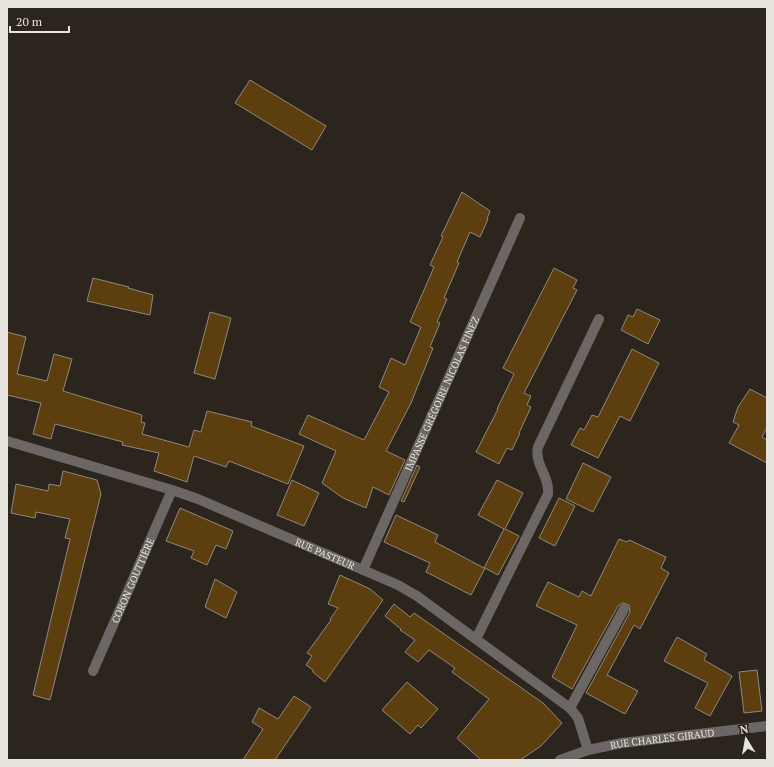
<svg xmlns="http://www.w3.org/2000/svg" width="774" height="767" font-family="'PT Serif',serif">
<rect width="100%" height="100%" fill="#2b251d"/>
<g fill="#5c3e0f" stroke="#90887e">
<path d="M 250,80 L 326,126 L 312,150 L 235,103 Z"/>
<path d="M 462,192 L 490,211 L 487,219 L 488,219 L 480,237 L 470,232 L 457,262 L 459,263 L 444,298 L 447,299 L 437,322 L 440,323 L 430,347 L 433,348 L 411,403 L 386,451 L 405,460 L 389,495 L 373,487 L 366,508 L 343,498 L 322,483 L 336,451 L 299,434 L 308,415 L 364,440 L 389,392 L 379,387 L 391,358 L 405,365 L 421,327 L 410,322 L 434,267 L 430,265 L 443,237 L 441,236 Z"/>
<path d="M 554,268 L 577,280 L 573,288 L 577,290 L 524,393 L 531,396 L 527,405 L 531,407 L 519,433 L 520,433 L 512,450 L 507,448 L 499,464 L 476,452 L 498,409 L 497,409 L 514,374 L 503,368 Z"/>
<path d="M 93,278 L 129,287 L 128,288 L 153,295 L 150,315 L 87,301 Z"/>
<path d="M 637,309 L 660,320 L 648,344 L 621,330 L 628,315 L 633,317 Z"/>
<path d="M 210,312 L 231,318 L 215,379 L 194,373 Z"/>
<path d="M 7,332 L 26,337 L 17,374 L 47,381 L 54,354 L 72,359 L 63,391 L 142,415 L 141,422 L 145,423 L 142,434 L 189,447 L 194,430 L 201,432 L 207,411 L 252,422 L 251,426 L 304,446 L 288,484 L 229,461 L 226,467 L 194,456 L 187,482 L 154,471 L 159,453 L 122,445 L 123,442 L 55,424 L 51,439 L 33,434 L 41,403 L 7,395 Z"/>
<path d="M 632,349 L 659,363 L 630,421 L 620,416 L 598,458 L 571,445 L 580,428 L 584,430 L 592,415 L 598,417 Z"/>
<path d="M 750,389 L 767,398 L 767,427 L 762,437 L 767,440 L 767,463 L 729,443 L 739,425 L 733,422 L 738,407 Z"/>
<path d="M 583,463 L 611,477 L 593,512 L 566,499 Z"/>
<path d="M 417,465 L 420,467 L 404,502 L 401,501 Z"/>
<path d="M 63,471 L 97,480 L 101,494 L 50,700 L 33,695 L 70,539 L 65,538 L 70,519 L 36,512 L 35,518 L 11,513 L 16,484 L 48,491 L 49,484 L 60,486 Z"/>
<path d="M 292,480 L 319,493 L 304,526 L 277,515 Z"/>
<path d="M 497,480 L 523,493 L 505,529 L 519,536 L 498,575 L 485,568 L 471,595 L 426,572 L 430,563 L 384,542 L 396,515 L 438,535 L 435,542 L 484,568 L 504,529 L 478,515 Z"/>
<path d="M 559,498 L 575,506 L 555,546 L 539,538 Z"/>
<path d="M 180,508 L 233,531 L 226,549 L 216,545 L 207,565 L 191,558 L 194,551 L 166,541 Z"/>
<path d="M 619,539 L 627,542 L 629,540 L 666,557 L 661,568 L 669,573 L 640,629 L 634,625 L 607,675 L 638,691 L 625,714 L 586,693 L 630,612 L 629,605 L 623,603 L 618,606 L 572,689 L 552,677 L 577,625 L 536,606 L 548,582 L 579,597 L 582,591 L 591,596 Z"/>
<path d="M 340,575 L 370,589 L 383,600 L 325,682 L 313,672 L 313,670 L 306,665 L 312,656 L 307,653 L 331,620 L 330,619 L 338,608 L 328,604 Z"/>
<path d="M 215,579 L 237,592 L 226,618 L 205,607 Z"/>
<path d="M 394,604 L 410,617 L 414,613 L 543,703 L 562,723 L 541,746 L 520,760 L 481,760 L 457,738 L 489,699 L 452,672 L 455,668 L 429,650 L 418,662 L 405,652 L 415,640 L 400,630 L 401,629 L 385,616 Z"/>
<path d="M 677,637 L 707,654 L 704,660 L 732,676 L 710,716 L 695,708 L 708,683 L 664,661 Z"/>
<path d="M 757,670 L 762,711 L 744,713 L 739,672 Z"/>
<path d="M 407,682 L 438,709 L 421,728 L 418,725 L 410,734 L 382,710 Z"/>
<path d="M 294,696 L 311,707 L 275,760 L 243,760 L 263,729 L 252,722 L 259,708 L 278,719 Z"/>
</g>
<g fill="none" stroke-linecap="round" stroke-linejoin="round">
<g stroke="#6c6764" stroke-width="10">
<path id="s1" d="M 7,441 L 172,490 L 198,499 L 398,585 L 417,596 L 570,708 L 578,718 L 588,750"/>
<path id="s2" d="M 363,570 L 520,218"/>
<path d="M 476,639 L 548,494 C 550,477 534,464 538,447 L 599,319"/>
<path id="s3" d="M 93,671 L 172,490"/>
<path d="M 570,708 L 624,609"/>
<path id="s4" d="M 560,760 L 588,750 L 622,743 L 767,726"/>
</g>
</g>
<g text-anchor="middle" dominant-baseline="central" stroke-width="3" stroke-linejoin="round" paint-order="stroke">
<g font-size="10" fill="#e7e4de" stroke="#2b251d">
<text stroke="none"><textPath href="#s2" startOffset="193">IMPASSE GRÉGOIRE NICOLAS FINEZ</textPath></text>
<text stroke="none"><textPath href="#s1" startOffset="338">RUE PASTEUR</textPath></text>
<text stroke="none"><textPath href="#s3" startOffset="99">CORON GOUTTIÈRE</textPath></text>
<text stroke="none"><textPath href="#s4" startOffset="105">RUE CHARLES GIRAUD</textPath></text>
</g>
</g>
<rect width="774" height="767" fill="none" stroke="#e7e4de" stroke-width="16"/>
<g transform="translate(746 739) rotate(349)" stroke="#2b251d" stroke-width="3" paint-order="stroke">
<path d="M0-3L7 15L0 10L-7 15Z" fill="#e7e4de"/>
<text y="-6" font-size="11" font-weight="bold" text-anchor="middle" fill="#e7e4de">N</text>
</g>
<path d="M10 26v6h59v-6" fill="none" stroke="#e7e4de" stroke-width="2"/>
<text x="16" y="26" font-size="12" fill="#e7e4de" stroke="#2b251d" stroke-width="3" paint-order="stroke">20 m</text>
</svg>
